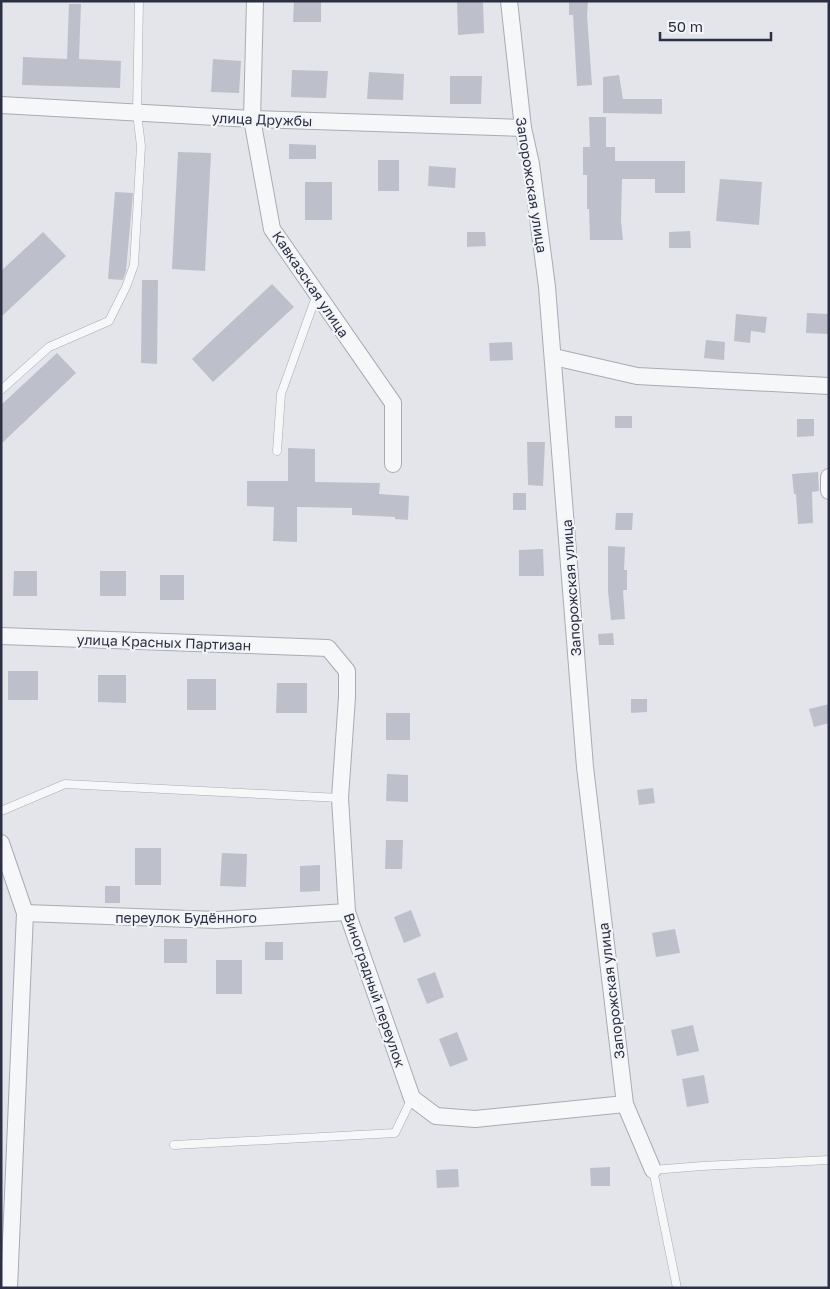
<svg xmlns="http://www.w3.org/2000/svg" width="830" height="1289" font-family="'Golos Text',sans-serif">
<rect width="100%" height="100%" fill="#e3e5eb"/>
<g fill="#bdc0cb">
<path d="M 294,1 L 321,1 L 321,22 L 293,22 Z"/>
<path d="M 457,1 L 483,1 L 484,33 L 458,35 Z"/>
<path d="M 569,1 L 588,1 L 587,15 L 592,85 L 577,86 L 573,15 L 569,15 Z"/>
<path d="M 69,4 L 81,4 L 79,59 L 121,61 L 120,88 L 22,85 L 23,57 L 67,59 Z"/>
<path d="M 213,59 L 241,61 L 239,93 L 211,92 Z"/>
<path d="M 292,70 L 328,71 L 326,98 L 291,97 Z"/>
<path d="M 369,72 L 404,74 L 403,100 L 367,99 Z"/>
<path d="M 619,75 L 623,99 L 662,99 L 662,114 L 603,113 L 603,77 Z"/>
<path d="M 450,76 L 482,76 L 481,104 L 450,104 Z"/>
<path d="M 589,117 L 606,117 L 606,147 L 615,147 L 615,161 L 685,161 L 685,193 L 655,193 L 655,179 L 622,179 L 621,221 L 623,240 L 590,240 L 589,209 L 587,209 L 587,175 L 583,175 L 583,147 L 590,147 Z"/>
<path d="M 289,144 L 316,145 L 316,159 L 289,159 Z"/>
<path d="M 178,152 L 211,153 L 205,271 L 172,269 Z"/>
<rect x="378" y="160" width="21" height="31"/>
<path d="M 429,166 L 456,168 L 455,188 L 428,186 Z"/>
<path d="M 720,179 L 762,182 L 759,225 L 716,221 Z"/>
<rect x="305" y="182" width="27" height="38"/>
<path d="M 115,192 L 133,193 L 126,271 L 123,280 L 108,279 Z"/>
<path d="M 690,231 L 691,248 L 669,248 L 669,232 Z"/>
<path d="M 43,232 L 66,256 L 1,317 L 1,271 Z"/>
<path d="M 467,232 L 485,232 L 486,246 L 467,247 Z"/>
<path d="M 142,280 L 158,280 L 157,364 L 141,363 Z"/>
<path d="M 272,284 L 294,307 L 213,382 L 192,359 Z"/>
<path d="M 807,313 L 829,314 L 829,334 L 806,333 Z"/>
<path d="M 736,314 L 767,317 L 765,333 L 751,331 L 750,343 L 734,341 Z"/>
<path d="M 706,340 L 725,342 L 724,360 L 704,358 Z"/>
<path d="M 512,342 L 513,360 L 490,361 L 489,343 Z"/>
<path d="M 57,353 L 76,373 L 1,444 L 1,405 Z"/>
<rect x="615" y="416" width="17" height="12"/>
<path d="M 797,419 L 814,419 L 814,436 L 797,437 Z"/>
<path d="M 527,442 L 545,442 L 543,486 L 528,485 Z"/>
<path d="M 288,448 L 315,449 L 315,482 L 380,483 L 379,494 L 409,496 L 408,520 L 395,519 L 395,517 L 352,515 L 352,508 L 297,507 L 297,542 L 273,541 L 274,507 L 247,506 L 247,481 L 288,481 Z"/>
<path d="M 818,472 L 819,491 L 812,492 L 813,523 L 798,524 L 796,494 L 794,494 L 792,474 Z"/>
<rect x="513" y="493" width="13" height="17"/>
<path d="M 616,513 L 633,513 L 632,530 L 615,530 Z"/>
<path d="M 608,546 L 625,547 L 624,570 L 627,570 L 627,590 L 623,590 L 625,619 L 611,620 L 608,591 Z"/>
<path d="M 543,549 L 544,576 L 519,576 L 519,550 Z"/>
<path d="M 14,571 L 37,571 L 37,596 L 13,596 Z"/>
<rect x="100" y="571" width="26" height="25"/>
<rect x="160" y="575" width="24" height="25"/>
<path d="M 613,633 L 614,645 L 599,645 L 598,634 Z"/>
<rect x="8" y="671" width="30" height="29"/>
<path d="M 98,675 L 126,675 L 126,703 L 98,702 Z"/>
<rect x="187" y="679" width="29" height="31"/>
<path d="M 277,683 L 307,683 L 307,713 L 276,713 Z"/>
<path d="M 631,699 L 647,699 L 647,712 L 631,713 Z"/>
<path d="M 829,704 L 829,723 L 814,727 L 809,709 Z"/>
<rect x="386" y="713" width="24" height="27"/>
<path d="M 387,774 L 408,775 L 408,802 L 386,801 Z"/>
<path d="M 653,788 L 655,803 L 639,805 L 637,790 Z"/>
<path d="M 386,840 L 403,840 L 402,869 L 385,869 Z"/>
<rect x="135" y="848" width="26" height="37"/>
<path d="M 222,853 L 247,854 L 246,887 L 220,886 Z"/>
<path d="M 320,865 L 320,891 L 300,892 L 300,866 Z"/>
<rect x="105" y="886" width="15" height="17"/>
<path d="M 411,910 L 421,936 L 404,943 L 394,917 Z"/>
<path d="M 675,929 L 680,953 L 656,957 L 652,933 Z"/>
<rect x="164" y="939" width="23" height="24"/>
<rect x="265" y="942" width="18" height="18"/>
<rect x="216" y="960" width="26" height="34"/>
<path d="M 435,972 L 444,997 L 427,1004 L 417,979 Z"/>
<path d="M 693,1025 L 699,1051 L 677,1056 L 671,1030 Z"/>
<path d="M 457,1032 L 468,1060 L 450,1067 L 439,1039 Z"/>
<path d="M 704,1075 L 709,1103 L 687,1107 L 682,1079 Z"/>
<path d="M 610,1167 L 610,1186 L 591,1186 L 590,1168 Z"/>
<path d="M 458,1169 L 459,1187 L 437,1188 L 436,1170 Z"/>
</g>
<g fill="none" stroke-linecap="round" stroke-linejoin="round">
<g stroke="#a8abb5" stroke-width="9">
<g id="lane">
<path d="M 1,390 L 49,347 L 109,321 L 126,287 L 134,265 L 141,146 L 137,113 L 139,1"/>
<path d="M 277,451 L 281,394 L 317,294"/>
<path d="M 1,811 L 65,784 L 340,798"/>
<path d="M 174,1145 L 395,1133 L 412,1098"/>
<path d="M 677,1288 L 653,1170 L 702,1166 L 829,1160"/>
</g>
</g>
<g stroke="#a8abb5" stroke-width="18">
<g id="street">
<path d="M 255,1 L 252,119 L 272,229 L 393,403 L 393,464"/>
<path d="M 509,1 L 523,128 L 531,164 L 547,287 L 585,767 L 625,1104 L 653,1170"/>
<path d="M 1,105 L 252,119 L 523,128"/>
<path d="M 554,357 L 637,376 L 829,386"/>
<path d="M 829,477 L 829,491"/>
<path d="M 1,636 L 328,648 L 347,671 L 347,697 L 340,798 L 347,912 L 412,1098 L 436,1116 L 475,1119 L 625,1104"/>
<path d="M 1,843 L 25,913 L 9,1288"/>
<path d="M 25,913 L 217,920 L 347,912"/>
</g>
</g>
<use href="#lane" stroke="#f6f7f9" stroke-width="8"/>
<use href="#street" stroke="#f6f7f9" stroke-width="16"/>
</g>
<g text-anchor="middle" dominant-baseline="central" stroke-width="4.5" stroke-linejoin="round" paint-order="stroke">
<g font-size="14" fill="#2b3043" stroke="#f3f4f8">
<text transform="translate(262 119) rotate(2)">улица Дружбы</text>
<text transform="translate(532 185) rotate(81)">Запорожская улица</text>
<text transform="translate(311 284) rotate(56)">Кавказская улица</text>
<text transform="translate(571 588) rotate(-94)">Запорожская улица</text>
<text transform="translate(164 642) rotate(2)">улица Красных Партизан</text>
<text x="186" y="917">переулок Будённого</text>
<text transform="translate(375 990) rotate(71)">Виноградный переулок</text>
<text transform="translate(611 991) rotate(-97)">Запорожская улица</text>
</g>
</g>
<rect width="830" height="1289" fill="none" stroke="#2b3043" stroke-width="5"/>
<path d="M660 32v8h111v-8" fill="none" stroke="#2b3043" stroke-width="2.5"/>
<text x="668" y="32" font-size="15" fill="#2b3043" stroke="#f3f4f8" stroke-width="4" paint-order="stroke">50 m</text>
</svg>
